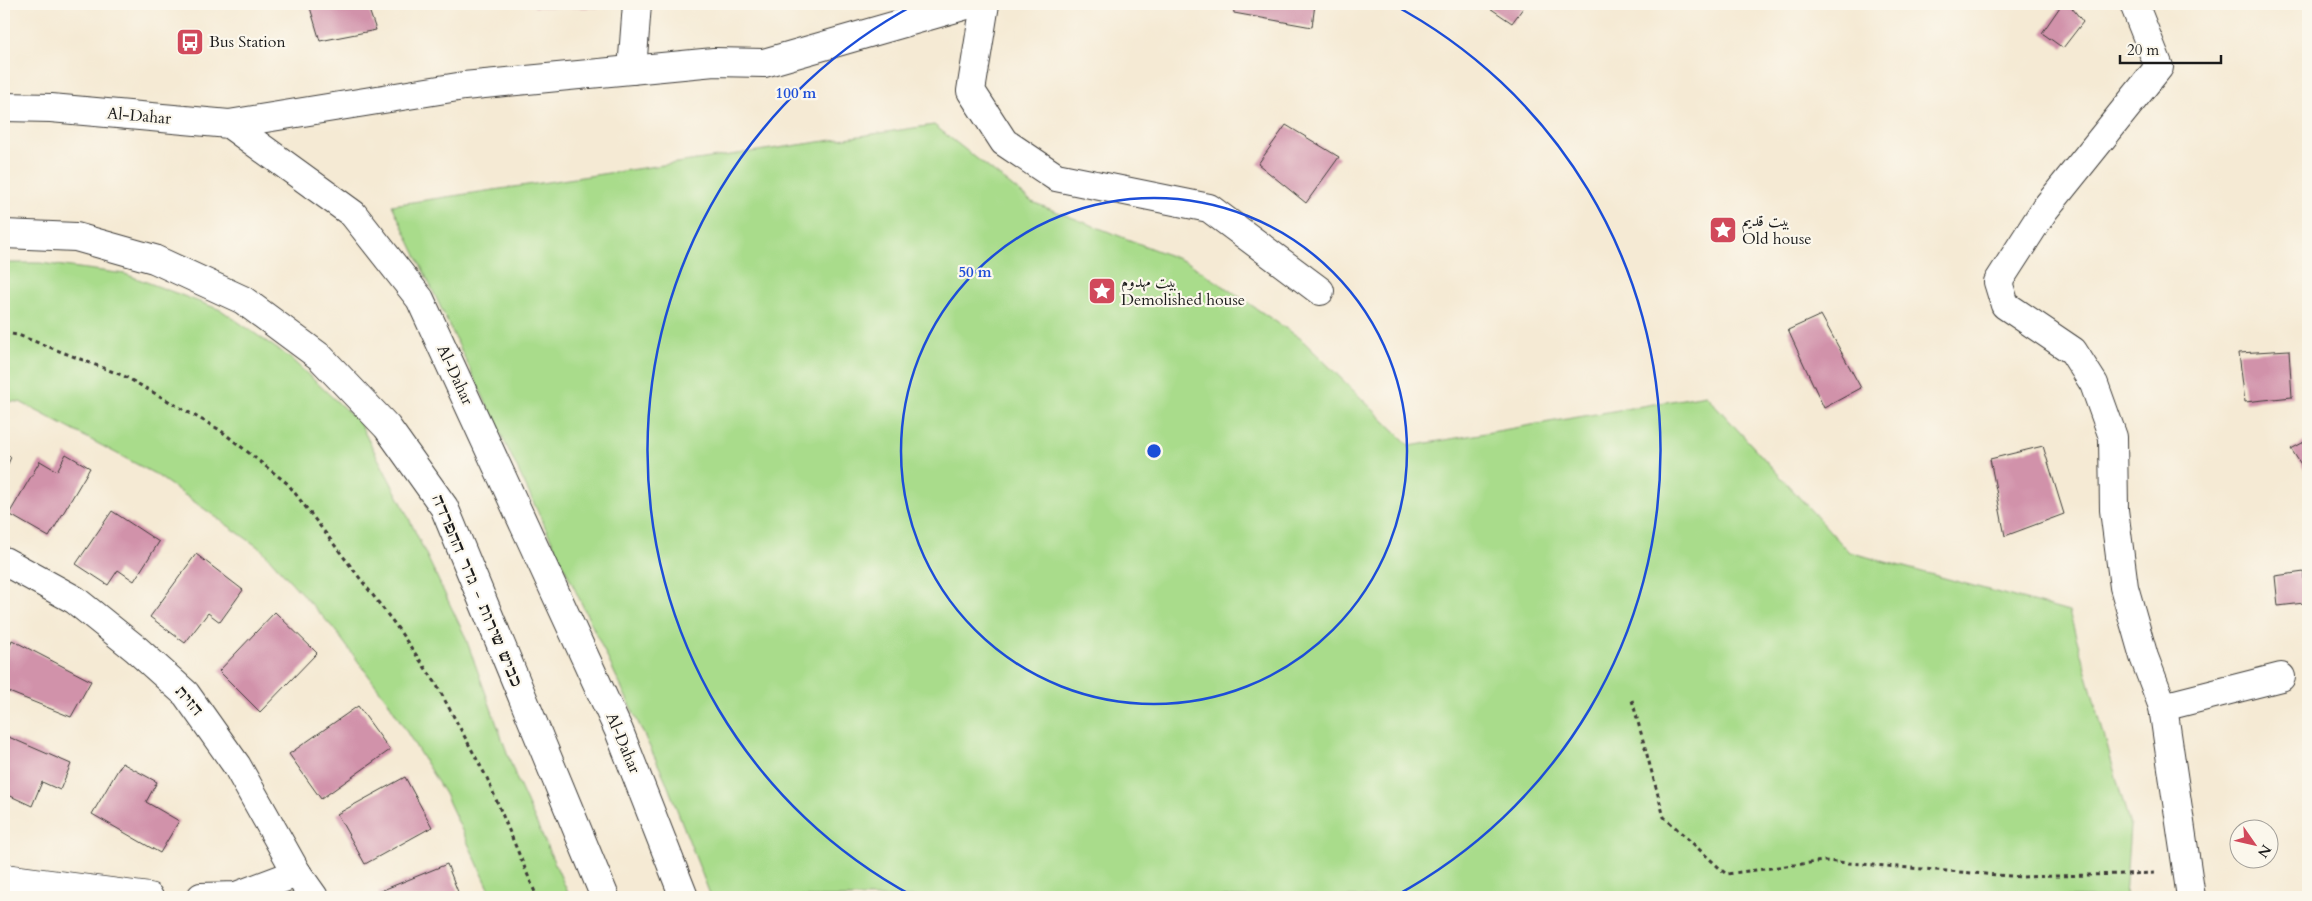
<svg xmlns="http://www.w3.org/2000/svg" width="2312" height="901" font-family="Cardo,Amiri,'Frank Ruhl Libre',serif">
<rect width="100%" height="100%" fill="#fbf7ec"/>
<filter id="ink" filterUnits="userSpaceOnUse"><feTurbulence type="fractalNoise" baseFrequency=".02" numOctaves="2"/><feDisplacementMap in="SourceGraphic" scale="10" xChannelSelector="R" yChannelSelector="G"/><feConvolveMatrix kernelMatrix="1 2 1 2 8 2 1 2 1" color-interpolation-filters="sRGB"/></filter>
<filter id="wash" filterUnits="userSpaceOnUse"><feTurbulence type="fractalNoise" baseFrequency=".0096" numOctaves="4" result="noise"/><feDisplacementMap in="SourceGraphic" scale="20" xChannelSelector="R" yChannelSelector="G"/><feGaussianBlur stdDeviation="1.12" result="paint"/><feColorMatrix in="noise" values="0 0 0 0 0 0 0 0 0 0 0 0 0 0 0 0 0 1.4 0 .05"/><feComposite in="paint" operator="in"/></filter>
<g filter="url(#wash)">
<rect width="100%" height="100%" fill="#f5ead4"/>
<g fill="#a9dc8b" stroke="#627c54">
<path d="M 934,125 L 1032,202 L 1189,263 L 1300,338 L 1410,446 L 1706,395 L 1849,552 L 2069,612 L 2130,826 L 2125,897 L 711,897 L 665,779 L 392,205 Z"/>
<path d="M 4,263 L 40,263 L 125,274 L 221,310 L 289,357 L 359,422 L 402,504 L 465,636 L 517,780 L 570,897 L 493,897 L 445,794 L 389,703 L 334,629 L 261,549 L 155,474 L 20,402 L 4,401 Z"/>
</g>
<g id="blocks">
<g fill="#d192aa">
<path d="M 309,4 L 367,4 L 376,30 L 320,41 Z"/>
<path d="M 534,4 L 603,4 L 605,8 L 534,7 Z"/>
<path d="M 1233,4 L 1315,4 L 1312,27 L 1234,13 Z"/>
<path d="M 1484,4 L 1526,4 L 1512,23 Z"/>
<path d="M 2062,4 L 2069,4 L 2083,22 L 2063,48 L 2042,33 Z"/>
<path d="M 1286,125 L 1339,157 L 1306,203 L 1258,164 Z"/>
<path d="M 1821,315 L 1861,388 L 1824,408 L 1788,330 Z"/>
<path d="M 2289,350 L 2292,397 L 2245,402 L 2239,353 Z"/>
<path d="M 2308,440 L 2308,475 L 2291,449 Z"/>
<path d="M 2043,446 L 2064,514 L 2005,536 L 1990,459 Z"/>
<path d="M 4,454 L 11,457 L 4,473 Z"/>
<path d="M 66,454 L 90,468 L 49,537 L 9,514 L 40,461 L 57,471 Z"/>
<path d="M 112,511 L 159,542 L 134,581 L 118,570 L 108,585 L 76,564 Z"/>
<path d="M 196,554 L 243,590 L 220,622 L 208,613 L 185,643 L 150,617 Z"/>
<path d="M 2304,572 L 2304,603 L 2278,606 L 2275,576 Z"/>
<path d="M 275,612 L 317,653 L 260,712 L 219,671 Z"/>
<path d="M 12,640 L 91,681 L 71,717 L 4,690 L 4,661 Z"/>
<path d="M 358,706 L 390,750 L 321,799 L 289,754 Z"/>
<path d="M 4,735 L 71,764 L 60,790 L 42,782 L 32,806 L 4,793 Z"/>
<path d="M 122,763 L 157,782 L 146,802 L 179,821 L 160,853 L 92,814 Z"/>
<path d="M 405,777 L 432,827 L 365,864 L 337,814 Z"/>
<path d="M 447,864 L 460,897 L 380,897 L 378,892 Z"/>
</g>
</g>
</g>
<g filter="url(#ink)">
<use href="#blocks" fill-opacity="0" stroke="#3d3b38" stroke-width="1"/>
<g fill="none" stroke-linecap="round" stroke-linejoin="round">
<g stroke="#3d3b38" stroke-width="30">
<g id="minor">
<path d="M 985,4 L 971,91 L 1004,142 L 1056,177 L 1209,208 L 1320,291"/>
<path d="M 2134,4 L 2159,67 L 2045,209 L 1998,282 L 2005,305 L 2073,351 L 2094,384 L 2113,437 L 2114,510 L 2124,587 L 2144,657 L 2163,707 L 2191,897"/>
<path d="M 632,70 L 637,4"/>
<path d="M 4,107 L 51,108 L 229,124 L 353,214 L 420,299 L 619,731 L 684,897"/>
<path d="M 229,124 L 464,86 L 714,62 L 764,63 L 970,4"/>
<path d="M 4,234 L 76,237 L 154,259 L 243,300 L 320,357 L 387,427 L 444,507 L 605,897"/>
<path d="M 4,561 L 75,600 L 136,649 L 186,694 L 237,766 L 297,873 L 314,897"/>
<path d="M 2163,707 L 2281,677"/>
<path d="M 4,878 L 149,897"/>
<path d="M 201,897 L 236,896 L 297,873"/>
</g>
</g>
<g stroke="#3d3b38" stroke-width="3" stroke-dasharray="4 4" stroke-linecap="butt">
<path d="M 4,333 L 18,335 L 124,376 L 220,430 L 288,484 L 394,623 L 435,682 L 487,778 L 537,897"/>
<path d="M 1632,700 L 1664,817 L 1726,874 L 1824,861 L 2022,877 L 2157,873"/>
</g>
<use href="#minor" stroke="#fff" stroke-width="28"/>
</g>
</g>
<g fill="none" stroke="#1d4ed8" stroke-width="2.5">
<circle cx="1154" cy="451" r="253"/>
<path d="M913 896A506 506 0 0 1 916 4M1392 4A506 506 0 0 1 1395 896"/>
</g>
<defs>
<g id="bus-square" transform="scale(1.4375)"><rect x="-9" y="-9" width="18" height="18" rx="4" fill="#d1495b" stroke="#fbf7ec"/><path d="M-5-6H5V4H4V6H2V4H-2V6H-4V4H-5ZM-3.5-4V0h7V-4ZM-3.5 1.2v1.5H-2V1.2ZM2 1.2v1.5H3.5V1.2Z" fill="#fff"/></g>
<g id="sight-square" transform="scale(1.4375)"><rect x="-9" y="-9" width="18" height="18" rx="4" fill="#d1495b" stroke="#fbf7ec"/><path d="M0-6L1.8-2.2L6-1.7L2.9 1.2L3.7 5.4L0 3.3L-3.7 5.4L-2.9 1.2L-6-1.7L-1.8-2.2Z" fill="#fff"/></g>
</defs>
<g fill-rule="evenodd">
<use href="#bus-square" x="190" y="42"/>
<use href="#sight-square" x="1723" y="230"/>
<use href="#sight-square" x="1102" y="291"/>
</g>
<g text-anchor="middle" dominant-baseline="central" stroke-width="4.5" stroke-linejoin="round" paint-order="stroke">
<g font-size="16" fill="#1c1c1c" stroke="#fbf7ec" text-anchor="start">
<text x="209" y="42">Bus Station</text>
<text x="1742" y="221">بيت قديم<tspan x="1742" dy="18">Old house</tspan></text>
<text x="1121" y="282">بيت مهدوم<tspan x="1121" dy="18">Demolished house</tspan></text>
</g>
<g font-size="16" fill="#1c1c1c" stroke="#fbf7ec">
<text transform="translate(139 116) rotate(5)">Al-Dahar</text>
<text transform="translate(455 375) rotate(65)">Al-Dahar</text>
<text transform="translate(477 591) rotate(67)">כביש שירות - גדר ההפרדה</text>
<text transform="translate(189 701) rotate(50)">הזית</text>
<text transform="translate(623 743) rotate(67)">Al-Dahar</text>
</g>
</g>
<circle cx="1154" cy="451" r="8" fill="#1d4ed8" stroke="#fbf7ec" stroke-width="2.5"/>
<g font-size="15" text-anchor="middle" font-weight="bold" fill="#1d4ed8" stroke="#fbf7ec" stroke-width="4.5" stroke-linejoin="round" paint-order="stroke">
<text x="796" y="98">100 m</text>
<text x="975" y="277">50 m</text>
</g>
<rect width="2312" height="901" fill="none" stroke="#fbf7ec" stroke-width="20"/>
<g transform="translate(2254 844) rotate(124)"><circle r="24" fill="#fbf7ec" stroke="#a29f99"/>
<path d="M0-4L9 19L0 12L-9 19Z" fill="#d1495b"/>
<text y="-8" font-size="14" font-weight="bold" text-anchor="middle" fill="#1c1c1c">N</text>
</g>
<path d="M2120 55v8h101v-8" fill="none" stroke="#1c1c1c" stroke-width="2.5"/>
<text x="2127" y="55" font-size="15" fill="#1c1c1c" stroke="#fbf7ec" stroke-width="4" paint-order="stroke">20 m</text>
</svg>
